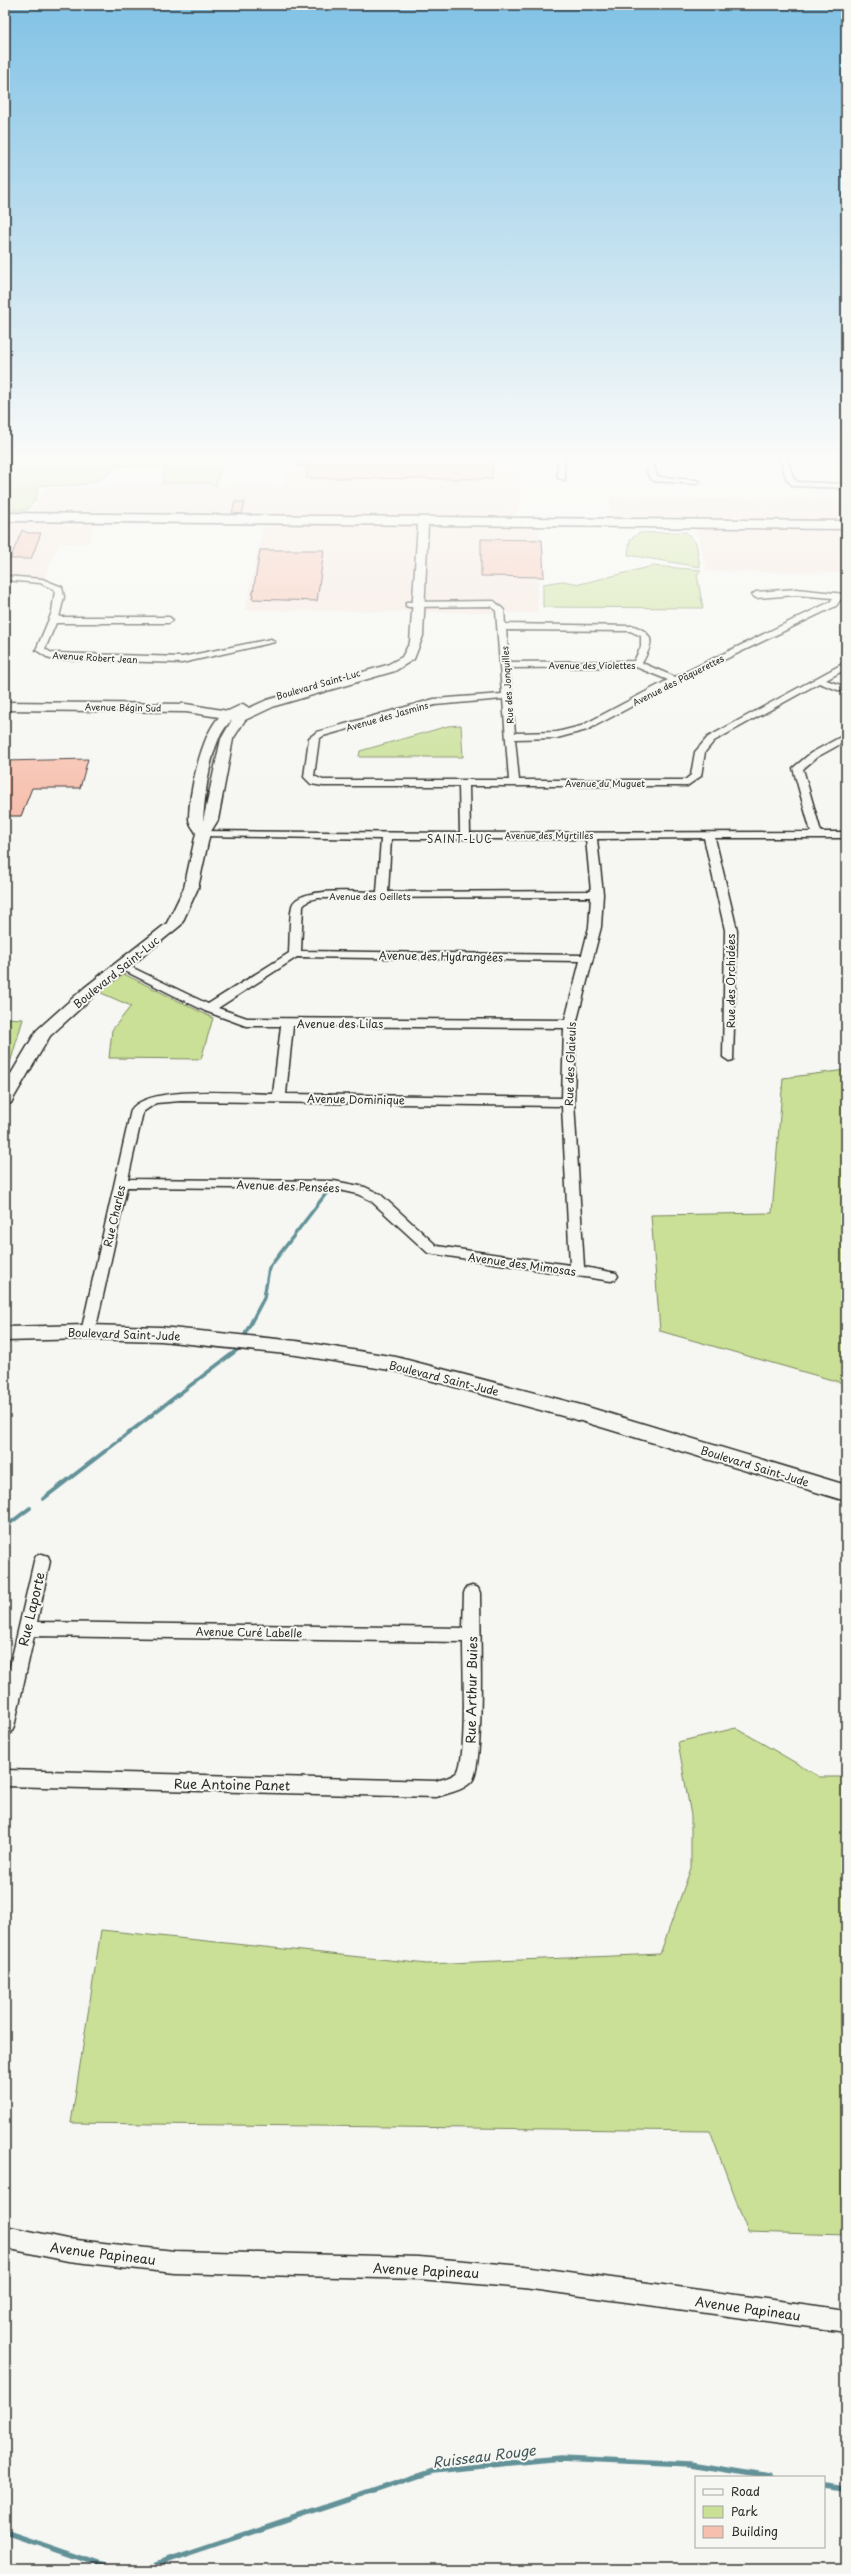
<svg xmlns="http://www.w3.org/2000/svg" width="851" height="2574" font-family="'Playpen Sans',sans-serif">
<rect width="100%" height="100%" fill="#f6f6f2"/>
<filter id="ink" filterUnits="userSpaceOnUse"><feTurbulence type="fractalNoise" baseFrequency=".025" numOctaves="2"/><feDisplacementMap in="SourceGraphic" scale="8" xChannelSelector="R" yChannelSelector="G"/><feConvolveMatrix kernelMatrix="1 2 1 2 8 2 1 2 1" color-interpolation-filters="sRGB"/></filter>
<g filter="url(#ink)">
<g fill="#f6e6dd">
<path d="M 287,456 L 519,456 L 521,497 L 514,521 L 540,522 L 537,613 L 245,610 L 264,525 L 94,524 L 88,544 L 58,543 L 44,579 L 5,576 L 5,516 L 31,515 L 44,488 L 105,488 L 115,483 L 283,485 Z"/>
<path d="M 610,498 L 846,500 L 846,573 L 707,571 L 694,523 L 612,522 Z"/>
</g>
<g fill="#c9e096" stroke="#7a8660">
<path d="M 5,456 L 224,456 L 216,486 C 199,479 180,484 162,484 L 165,466 L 117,466 C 102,488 64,487 39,485 L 36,499 L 27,510 L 5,510 Z"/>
<path d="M 686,532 L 696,543 L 700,567 L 628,555 L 630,540 L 639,533 Z"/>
<path d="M 653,566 L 701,570 L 697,575 L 703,608 L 543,607 L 543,584 L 562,581 L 580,584 Z"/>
<path d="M 461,725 L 463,757 L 359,757 L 360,751 L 448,726 Z"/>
<path d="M 124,974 L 213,1018 L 201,1059 L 109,1058 L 112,1030 L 131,1006 L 99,992 Z"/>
<path d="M 5,1018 L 23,1019 L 5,1080 Z"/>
<path d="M 846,1070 L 846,1384 L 660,1331 L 651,1215 L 772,1213 L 783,1078 Z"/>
<path d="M 736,1728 L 820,1777 L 846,1777 L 846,2235 L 748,2232 L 710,2131 L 71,2123 L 101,1930 L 427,1964 L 660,1954 L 691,1868 L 691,1816 L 678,1742 Z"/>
</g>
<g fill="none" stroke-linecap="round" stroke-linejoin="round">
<g stroke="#629298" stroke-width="3.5">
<path d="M 245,1334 L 264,1298 L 269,1268 L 328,1191"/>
<path d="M 150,1416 L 237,1350"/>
</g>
<g stroke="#629298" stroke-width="4">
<path d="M 43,1499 L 152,1415"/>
<path d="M 5,1527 L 30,1508"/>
</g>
<g stroke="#629298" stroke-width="5.5">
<path d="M 824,2486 L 846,2489"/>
<path d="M 5,2532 L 113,2569"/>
<path d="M 141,2569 L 433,2471 L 560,2458 L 691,2464 L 771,2477"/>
</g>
</g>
<g fill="#f7bfad" stroke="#2b2b2b">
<path d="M 299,456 L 492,456 L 492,479 L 306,478 L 309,466 L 297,466 Z"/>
<path d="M 235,502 L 245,502 L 242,514 L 232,513 Z"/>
<path d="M 22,530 L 28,533 L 41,533 L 31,559 L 10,559 Z"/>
<path d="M 481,539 L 542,540 L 544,577 L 481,576 Z"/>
<path d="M 260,550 L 324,550 L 317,601 L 252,599 Z"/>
<path d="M 88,759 L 80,788 L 32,788 L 21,816 L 5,816 L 5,761 Z"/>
</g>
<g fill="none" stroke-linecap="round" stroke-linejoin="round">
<g stroke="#2b2b2b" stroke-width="3">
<g id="street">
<path d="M 557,456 L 564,456 L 565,480 L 558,478 Z"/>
<path d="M 645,456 L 653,456 L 656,474 L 659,477 L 696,480 L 700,482 L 696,484 L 654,481 L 648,475 Z"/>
<path d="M 779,456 L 786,456 L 794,479 L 798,482 L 846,484 L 846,488 L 793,486 L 787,480 Z"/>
<path d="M 5,576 L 42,579 L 62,587 L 64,597 L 59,617 L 169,617 L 173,620 L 169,623 L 56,623 L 45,649 L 52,653 L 182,657 L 271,639 L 275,642 L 182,663 L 50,659 L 36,650 L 52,612 L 55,590 L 40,583 L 5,580 Z"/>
<path d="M 796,589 L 845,594 L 846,599 L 841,599 L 836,606 L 678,682 L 587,730 L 557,738 L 515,739 L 519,780 L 685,780 L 691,775 L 695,752 L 708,737 L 846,662 L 846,669 L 826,680 L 846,687 L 846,693 L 819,683 L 714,741 L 705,752 L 701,776 L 687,786 L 469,786 L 470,833 L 811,832 L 793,768 L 811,753 L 846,734 L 846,741 L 817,757 L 803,769 L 821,832 L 846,832 L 846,838 L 715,838 L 737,930 L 733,1060 L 729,1061 L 723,1057 L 725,930 L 704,838 L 597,839 L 603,894 L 601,927 L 576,1024 L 574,1102 L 584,1267 L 616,1273 L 618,1276 L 616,1279 L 611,1281 L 428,1253 L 370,1200 L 357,1194 L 334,1189 L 127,1187 L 95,1332 L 88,1337 L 83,1336 L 81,1332 L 131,1110 C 148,1084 243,1094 273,1094 L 281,1026 L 246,1026 L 205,1011 L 117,967 L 119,965 L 127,965 L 208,1004 L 289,953 C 290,938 289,920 292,906 C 297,886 360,892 377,892 L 381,839 L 203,836 L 198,833 L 199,831 L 460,833 L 459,786 L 323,786 L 311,784 L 304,777 L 309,738 L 317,732 L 434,699 L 502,694 L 496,611 L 491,606 L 409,607 L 406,606 L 406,602 L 494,601 L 504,610 L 505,624 L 634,626 C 657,635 652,645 642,663 L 675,677 L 830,602 L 833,598 L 796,595 L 756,598 L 752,595 L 756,592 ZM 506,630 L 630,631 L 641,636 L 641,647 L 634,661 L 509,662 ZM 636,667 L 668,680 L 581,726 L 557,732 L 515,733 L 509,668 ZM 503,699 L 509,780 L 323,780 L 314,776 L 319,739 L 323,736 L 435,705 ZM 391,839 L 586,839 L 591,891 L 388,892 ZM 591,897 L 589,927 L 582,955 L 301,951 L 303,906 L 309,900 L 318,898 ZM 297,957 L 580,961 L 565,1020 L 247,1018 L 218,1008 ZM 293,1026 L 564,1028 L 562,1098 L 286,1094 ZM 181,1101 L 562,1106 L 570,1265 L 437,1246 L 380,1194 L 365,1187 L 334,1181 L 128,1179 L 143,1112 L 156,1103 Z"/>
<path d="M 42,1554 L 48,1556 L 50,1561 L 37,1622 L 463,1628 L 464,1593 L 466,1588 L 472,1586 L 478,1588 L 480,1593 C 480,1622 485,1766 472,1781 C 463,1791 448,1793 436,1797 L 5,1786 L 5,1770 L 436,1781 C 442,1779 454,1777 458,1771 C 467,1752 463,1667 463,1642 L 34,1636 L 14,1727 L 11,1733 L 5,1735 L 5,1688 L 34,1561 L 36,1556 Z"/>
<path d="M 5,2226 L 68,2239 L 174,2251 L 419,2257 L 524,2266 L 846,2310 L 846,2332 L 524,2288 L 419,2279 L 174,2273 L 68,2261 L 5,2248 Z"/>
</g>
</g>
<g stroke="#2b2b2b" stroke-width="3">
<g id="secondary">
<path d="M 423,521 L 428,524 L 423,636 L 414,659 L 395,671 L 275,706 L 245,720 L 233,739 L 218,820 L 210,833 L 198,888 L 181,925 L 96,994 L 50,1036 L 13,1099 L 11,1103 L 5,1104 L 5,1084 L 37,1030 L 84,988 L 167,923 L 184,888 L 196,833 C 194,829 189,824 189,819 C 189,793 201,736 219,717 L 186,712 L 5,710 L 5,702 L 186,704 L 228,711 L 243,704 L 249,708 L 267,700 L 387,665 L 402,657 L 410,642 L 418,524 ZM 232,720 L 221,739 L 203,821 C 205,794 210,738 232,720 Z"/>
<path d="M 88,1325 L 161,1327 L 296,1341 L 396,1357 L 581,1405 L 846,1485 L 846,1501 L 581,1421 L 396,1371 L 296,1355 L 161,1341 L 88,1339 L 5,1341 L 5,1327 Z"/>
</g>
</g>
<g stroke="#2b2b2b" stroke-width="3">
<path id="primary" d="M 5,513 L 846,521 L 846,529 L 5,521 Z"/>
</g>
<use href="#street" fill="#f6f6f2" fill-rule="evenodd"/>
<use href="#secondary" fill="#f6f6f2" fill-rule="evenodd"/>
<use href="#primary" fill="#f6f6f2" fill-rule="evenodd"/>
</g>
</g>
<linearGradient id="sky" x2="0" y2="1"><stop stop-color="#81c2e5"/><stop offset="0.56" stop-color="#fbfbf9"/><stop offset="1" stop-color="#fbfbf9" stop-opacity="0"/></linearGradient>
<rect width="851" height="816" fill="url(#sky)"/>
<g text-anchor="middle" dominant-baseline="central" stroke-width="4" stroke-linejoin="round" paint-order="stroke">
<g font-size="9" fill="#2b2b2b" stroke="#f6f6f2">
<text transform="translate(95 657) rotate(3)">Avenue Robert Jean</text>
<text x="592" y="665">Avenue des Violettes</text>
<text transform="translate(678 680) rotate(-27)">Avenue des Pâquerettes</text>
<text transform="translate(318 684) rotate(-16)">Boulevard Saint-Luc</text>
<text transform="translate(507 685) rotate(-94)">Rue des Jonquilles</text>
<text transform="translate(123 707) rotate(1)">Avenue Bégin Sud</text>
<text transform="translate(387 716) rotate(-16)">Avenue des Jasmins</text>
<text x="605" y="783">Avenue du Muguet</text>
<text x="549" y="835">Avenue des Myrtilles</text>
<text x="370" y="896">Avenue des Oeillets</text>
</g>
<g font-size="10" letter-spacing="1" fill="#2b2b2b" stroke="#f6f6f2">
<text x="460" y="838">SAINT-LUC</text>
</g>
<g font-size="11" fill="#2b2b2b" stroke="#f6f6f2">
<text transform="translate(441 956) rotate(1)">Avenue des Hydrangées</text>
<text transform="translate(116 972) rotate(-39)">Boulevard Saint-Luc</text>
<text transform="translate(730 981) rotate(-90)">Rue des Orchidées</text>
<text x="340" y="1023">Avenue des Lilas</text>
<text transform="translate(570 1064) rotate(-88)">Rue des Glaieuls</text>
<text transform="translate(356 1099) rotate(1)">Avenue Dominique</text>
<text transform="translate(288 1186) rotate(2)">Avenue des Pensées</text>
<text transform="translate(114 1216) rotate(-77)">Rue Charles</text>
<text transform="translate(522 1264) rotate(8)">Avenue des Mimosas</text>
<text transform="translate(124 1334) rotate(2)">Boulevard Saint-Jude</text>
<text transform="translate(444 1378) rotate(14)">Boulevard Saint-Jude</text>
<text transform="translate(755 1466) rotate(17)">Boulevard Saint-Jude</text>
<text transform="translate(249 1632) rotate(1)">Avenue Curé Labelle</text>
</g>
<g font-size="13" fill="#2b2b2b" stroke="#f6f6f2">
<text transform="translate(31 1609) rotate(-77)">Rue Laporte</text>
<text transform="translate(471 1690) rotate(-89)">Rue Arthur Buies</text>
<text transform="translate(232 1784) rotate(1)">Rue Antoine Panet</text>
<text transform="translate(103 2253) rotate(7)">Avenue Papineau</text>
<text transform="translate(426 2270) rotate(3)">Avenue Papineau</text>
<text transform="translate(748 2308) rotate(8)">Avenue Papineau</text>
</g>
<g font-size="14" font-style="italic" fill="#425658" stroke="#f6f6f2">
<text transform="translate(484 2456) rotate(-7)">Ruisseau Rouge</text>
</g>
</g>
<rect width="851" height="2574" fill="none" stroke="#f6f6f2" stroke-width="20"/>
<rect x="10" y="10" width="831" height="2554" fill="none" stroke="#2b2b2b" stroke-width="1.5" filter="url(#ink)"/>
<rect x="695" y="2476" width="130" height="72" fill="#f6f6f2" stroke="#a5a5a2"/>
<rect x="703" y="2489" width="20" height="6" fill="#f6f6f2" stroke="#a5a5a2"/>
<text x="731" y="2496" font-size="12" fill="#2b2b2b">Road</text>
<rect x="703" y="2506" width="20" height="12" fill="#c9e096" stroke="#a5a5a2"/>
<text x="731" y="2516" font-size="12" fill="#2b2b2b">Park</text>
<rect x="703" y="2526" width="20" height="12" fill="#f7bfad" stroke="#a5a5a2"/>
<text x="731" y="2536" font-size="12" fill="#2b2b2b">Building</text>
</svg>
